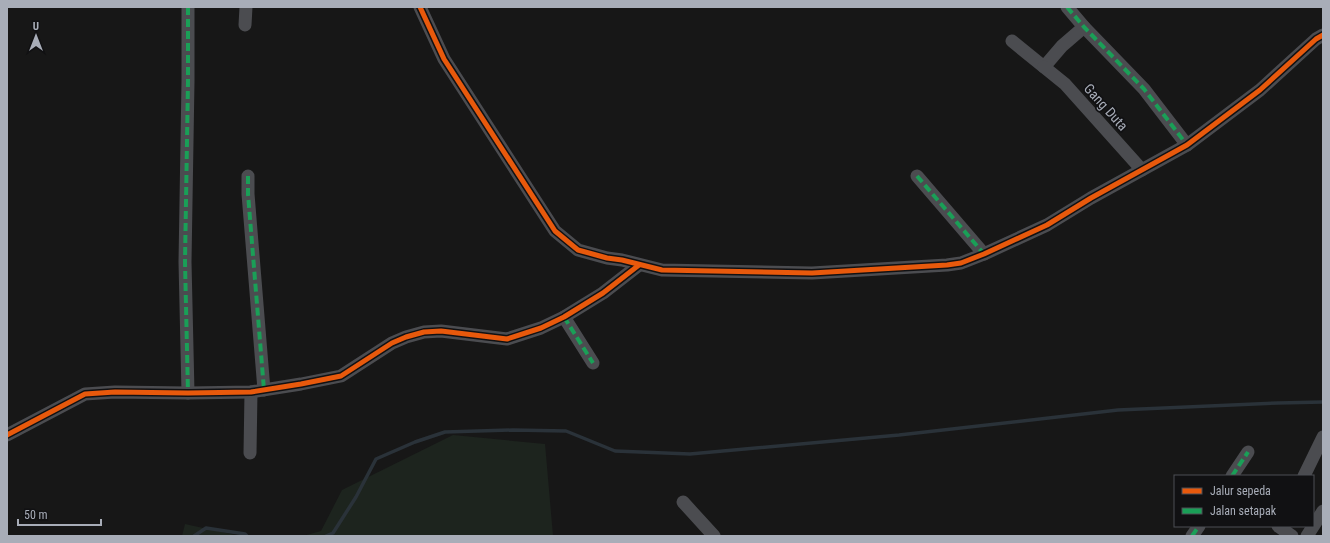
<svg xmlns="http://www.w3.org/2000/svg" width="1330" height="543" font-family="'Roboto Condensed',sans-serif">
<rect width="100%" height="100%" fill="#171717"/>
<g fill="#1d241e">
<path d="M 453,435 L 545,444 L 553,536 L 303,536 L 321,531 L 342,490 Z"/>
<path d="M 185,524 L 240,536 L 182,536 Z"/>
</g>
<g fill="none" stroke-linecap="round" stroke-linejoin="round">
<g stroke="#2a3239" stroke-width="3.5">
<path d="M 194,536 L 206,528 L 245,534 L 247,536"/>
<path d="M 326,536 L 333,533 L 356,497 L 376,459 L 415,442 L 445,432 L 513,430 L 566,431 L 615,451 L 690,454 L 899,435 L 1118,410 L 1278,403 L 1323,402"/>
</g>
<g stroke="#4b4c50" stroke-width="13">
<path d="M 188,7 L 188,81 L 185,262 L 188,393"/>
<path d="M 420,7 L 444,59 L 555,231 L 578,250 L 607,258 L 622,260 L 662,270 L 812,273 L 947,265 L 961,263 L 984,254 L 1047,225 L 1091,198 L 1187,145 L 1260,90 L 1316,39 L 1323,35"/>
<path d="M 1067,7 L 1084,27 L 1144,89 L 1187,145"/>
<path d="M 245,25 L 246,7"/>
<path d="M 1012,41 L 1044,67 L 1062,46 L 1084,27"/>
<path d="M 1044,67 L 1065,84 L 1142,170"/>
<path d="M 248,176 L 248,194 L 264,390"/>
<path d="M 917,176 L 984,254"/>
<path d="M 564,317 L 593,363"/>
<path d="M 7,435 L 85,394 L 115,392 L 188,393 L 251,392 L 301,384 L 341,376 L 392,343 L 406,337 L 424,332 L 441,331 L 507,339 L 541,328 L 564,317 L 603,293 L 639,265"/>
<path d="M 250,453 L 251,392"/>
<path d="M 1232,476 L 1248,452"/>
<path d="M 1304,476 L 1323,437"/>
<path d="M 683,502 L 714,536"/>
<path d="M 1278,526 L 1292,536"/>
<path d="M 1192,536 L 1199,526"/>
<path d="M 1307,536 L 1323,511"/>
</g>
<g stroke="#1a9f57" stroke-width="4" stroke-dasharray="8 4" stroke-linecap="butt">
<path d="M 188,7 L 188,81 L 185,262 L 188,393"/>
<path d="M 1067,7 L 1084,27 L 1144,89 L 1187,145"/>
<path d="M 248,176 L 248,194 L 264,390"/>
<path d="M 917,176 L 984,254"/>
<path d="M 564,317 L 593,363"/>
<path d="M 1232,476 L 1248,452"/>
<path d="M 1192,536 L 1199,526"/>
</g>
<g stroke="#111113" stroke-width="8">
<g id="cycleway">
<path d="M 420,7 L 444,59 L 555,231 L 578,250 L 607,258 L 622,260 L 662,270 L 812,273 L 947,265 L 961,263 L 984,254 L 1047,225 L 1091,198 L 1187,145 L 1260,90 L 1316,39 L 1323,35"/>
<path d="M 7,435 L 85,394 L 115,392 L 188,393 L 251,392 L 301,384 L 341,376 L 392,343 L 406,337 L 424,332 L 441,331 L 507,339 L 541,328 L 564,317 L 603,293 L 639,265"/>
</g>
</g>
<use href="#cycleway" stroke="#e8590c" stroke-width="5"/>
</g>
<g text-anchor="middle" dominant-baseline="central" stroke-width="3.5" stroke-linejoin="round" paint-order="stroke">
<g font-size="14" fill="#a8adb8" stroke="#111113">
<text transform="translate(1106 107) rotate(48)">Gang Duta</text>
</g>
</g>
<rect width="1330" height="543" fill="none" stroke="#a8adb8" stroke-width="16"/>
<rect x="1174" y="475" width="140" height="52" fill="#111113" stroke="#4d4f55"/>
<rect x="1182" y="488" width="20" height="6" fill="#e8590c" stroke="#4d4f55"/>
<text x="1210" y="495" font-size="12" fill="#a8adb8">Jalur sepeda</text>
<rect x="1182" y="508" width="20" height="6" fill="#1a9f57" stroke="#4d4f55"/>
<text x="1210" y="515" font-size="12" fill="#a8adb8">Jalan setapak</text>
<g transform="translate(36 36)" stroke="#111113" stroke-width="3" paint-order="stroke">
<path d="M0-3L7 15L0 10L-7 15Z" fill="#a8adb8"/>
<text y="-6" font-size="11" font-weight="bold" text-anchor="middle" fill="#a8adb8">U</text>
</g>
<path d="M18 519v6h83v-6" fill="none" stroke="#a8adb8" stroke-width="2"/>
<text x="24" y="519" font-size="12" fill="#a8adb8" stroke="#111113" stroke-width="3" paint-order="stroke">50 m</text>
</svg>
